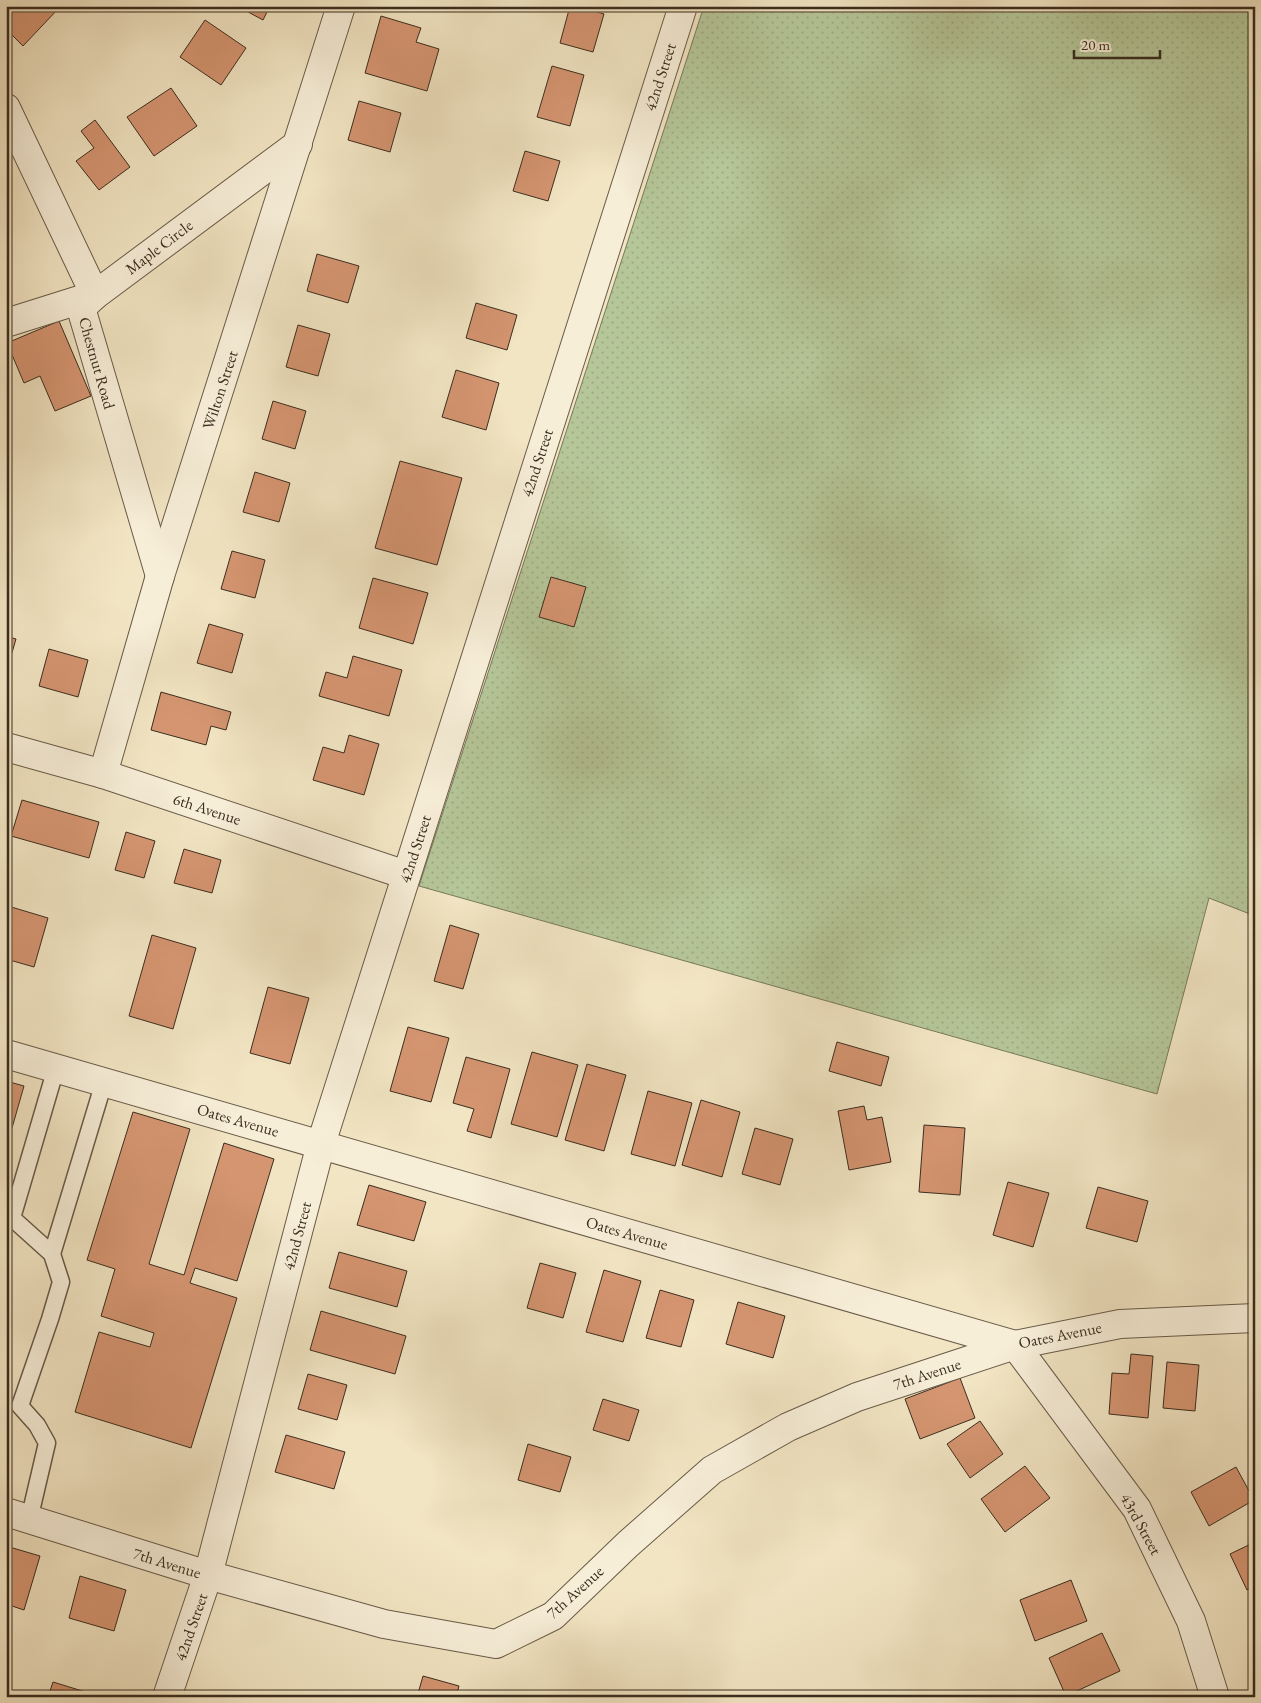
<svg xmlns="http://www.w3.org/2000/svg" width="1261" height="1703" font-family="'EB Garamond',serif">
<defs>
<pattern id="green-dots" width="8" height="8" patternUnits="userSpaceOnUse" patternTransform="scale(1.25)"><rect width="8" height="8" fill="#b5c698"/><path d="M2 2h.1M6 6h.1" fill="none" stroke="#9daa83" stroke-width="1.8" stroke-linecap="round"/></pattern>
</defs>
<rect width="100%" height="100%" fill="#f2e5c3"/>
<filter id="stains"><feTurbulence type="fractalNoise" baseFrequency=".004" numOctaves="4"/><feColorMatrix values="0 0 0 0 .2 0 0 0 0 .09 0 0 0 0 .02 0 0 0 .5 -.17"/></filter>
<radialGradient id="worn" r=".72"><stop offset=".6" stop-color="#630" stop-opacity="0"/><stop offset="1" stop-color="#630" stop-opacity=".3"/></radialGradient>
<path fill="url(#green-dots)" stroke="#787a5c" d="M 704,6 L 1255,6 L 1255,916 L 1209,898 L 1157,1094 L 419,886 Z"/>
<g fill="#d59571" stroke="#3b2d1f">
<path d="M 6,6 L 56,6 L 58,9 L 23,46 L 6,29 Z"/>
<path d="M 237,6 L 270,6 L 263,20 Z"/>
<path d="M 570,6 L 578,6 L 604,14 L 593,52 L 560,43 Z"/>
<path d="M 381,16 L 421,28 L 416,42 L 439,49 L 427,91 L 365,73 Z"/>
<path d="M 205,20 L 246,48 L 221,85 L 180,57 Z"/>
<path d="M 552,66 L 584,75 L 570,126 L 537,117 Z"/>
<path d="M 171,88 L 197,126 L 154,156 L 127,117 Z"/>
<path d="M 359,101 L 401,113 L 390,152 L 348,140 Z"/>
<path d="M 95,120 L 130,167 L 99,190 L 76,161 L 94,148 L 81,131 Z"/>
<path d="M 525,151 L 560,161 L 548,201 L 513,191 Z"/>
<path d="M 317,254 L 359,266 L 348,303 L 307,291 Z"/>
<path d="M 476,303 L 517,315 L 507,350 L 466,338 Z"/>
<path d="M 59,321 L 91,396 L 55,411 L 40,376 L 24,383 L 7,343 Z"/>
<path d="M 298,325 L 330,334 L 318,376 L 286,367 Z"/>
<path d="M 456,370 L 499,383 L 486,430 L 442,417 Z"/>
<path d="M 273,401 L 306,411 L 295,449 L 262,439 Z"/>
<path d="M 400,461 L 462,478 L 437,565 L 375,548 Z"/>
<path d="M 255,472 L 290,483 L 279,522 L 243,512 Z"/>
<path d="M 232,551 L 265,560 L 255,598 L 221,589 Z"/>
<path d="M 551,577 L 586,587 L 574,627 L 539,617 Z"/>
<path d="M 373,578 L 428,593 L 413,644 L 359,628 Z"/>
<path d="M 209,624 L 243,634 L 232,673 L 197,663 Z"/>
<path d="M 6,636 L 16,639 L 6,673 Z"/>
<path d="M 49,649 L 88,660 L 78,697 L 39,686 Z"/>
<path d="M 353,656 L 402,670 L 389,716 L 319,696 L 326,672 L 347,678 Z"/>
<path d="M 161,692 L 231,712 L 226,730 L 211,726 L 206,745 L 151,730 Z"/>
<path d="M 349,735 L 379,744 L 364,795 L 313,780 L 323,747 L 344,753 Z"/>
<path d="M 22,800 L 99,822 L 89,858 L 11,836 Z"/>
<path d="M 126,832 L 155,841 L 144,878 L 115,870 Z"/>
<path d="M 184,849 L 221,860 L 212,893 L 174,883 Z"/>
<path d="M 8,906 L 48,918 L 34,967 L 6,959 L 6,913 Z"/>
<path d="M 450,925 L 479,934 L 463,989 L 434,981 Z"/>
<path d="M 152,935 L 196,948 L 173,1029 L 129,1016 Z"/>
<path d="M 268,987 L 309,998 L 290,1064 L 250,1053 Z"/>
<path d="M 408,1027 L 449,1038 L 431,1102 L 390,1091 Z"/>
<path d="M 837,1042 L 889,1057 L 881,1086 L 829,1071 Z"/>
<path d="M 532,1052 L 578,1065 L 557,1137 L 511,1124 Z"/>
<path d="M 466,1057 L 510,1069 L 491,1138 L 467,1131 L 474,1109 L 453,1103 Z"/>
<path d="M 587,1064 L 626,1075 L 604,1151 L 565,1140 Z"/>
<path d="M 6,1081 L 24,1086 L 6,1149 Z"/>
<path d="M 648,1091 L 692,1103 L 675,1166 L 631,1154 Z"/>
<path d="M 701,1100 L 740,1112 L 722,1177 L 682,1165 Z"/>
<path d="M 864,1106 L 867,1120 L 882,1117 L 891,1162 L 849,1170 L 838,1111 Z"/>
<path d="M 133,1112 L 190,1129 L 149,1264 L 184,1275 L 224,1143 L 274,1159 L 237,1281 L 195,1268 L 190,1283 L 237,1298 L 191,1448 L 75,1412 L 99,1332 L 150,1347 L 154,1333 L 101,1316 L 115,1269 L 87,1260 Z"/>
<path d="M 924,1125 L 965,1128 L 960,1195 L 919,1192 Z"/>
<path d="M 755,1128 L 793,1139 L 780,1185 L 742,1174 Z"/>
<path d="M 1008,1182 L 1049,1193 L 1033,1247 L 993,1235 Z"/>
<path d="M 369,1185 L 426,1202 L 414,1241 L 357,1225 Z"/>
<path d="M 1098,1187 L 1148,1201 L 1137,1242 L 1086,1228 Z"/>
<path d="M 339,1252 L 407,1271 L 397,1307 L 329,1288 Z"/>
<path d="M 540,1263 L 576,1273 L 563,1318 L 527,1308 Z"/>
<path d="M 604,1270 L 641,1281 L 623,1342 L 586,1332 Z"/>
<path d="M 660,1290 L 694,1300 L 681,1347 L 646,1338 Z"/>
<path d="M 738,1302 L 785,1316 L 773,1358 L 726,1344 Z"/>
<path d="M 321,1311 L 406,1336 L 395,1374 L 310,1350 Z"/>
<path d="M 1131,1354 L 1153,1356 L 1148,1418 L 1109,1414 L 1112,1373 L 1129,1374 Z"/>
<path d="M 1167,1362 L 1199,1365 L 1195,1411 L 1163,1408 Z"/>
<path d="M 308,1374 L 347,1385 L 337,1420 L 298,1409 Z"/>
<rect x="1254" y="1377" width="1" height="35"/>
<path d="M 960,1378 L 975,1418 L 920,1439 L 905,1399 Z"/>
<path d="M 603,1399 L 639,1410 L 629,1441 L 593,1430 Z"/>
<path d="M 980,1421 L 1003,1454 L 970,1478 L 947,1444 Z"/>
<path d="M 286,1435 L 345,1452 L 334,1489 L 275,1472 Z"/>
<path d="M 528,1444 L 571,1457 L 560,1492 L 518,1480 Z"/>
<path d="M 1025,1466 L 1050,1498 L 1005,1532 L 981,1499 Z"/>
<path d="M 1236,1467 L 1254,1500 L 1209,1526 L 1191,1492 Z"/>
<path d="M 1255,1542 L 1255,1586 L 1247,1590 L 1230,1554 Z"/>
<path d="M 6,1546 L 40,1556 L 24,1610 L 6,1604 Z"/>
<path d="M 80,1576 L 126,1590 L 114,1631 L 69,1618 Z"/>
<path d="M 1071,1580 L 1087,1621 L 1035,1641 L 1020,1600 Z"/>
<path d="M 1102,1633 L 1120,1671 L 1066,1696 L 1049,1658 Z"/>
<path d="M 423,1676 L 459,1686 L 456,1697 L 417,1697 Z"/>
<path d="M 53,1682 L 102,1697 L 48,1697 Z"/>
</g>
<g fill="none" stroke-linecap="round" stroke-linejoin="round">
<g stroke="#695b48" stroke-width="19">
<g id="service">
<path d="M 52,1254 L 12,1218 L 56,1068"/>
<path d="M 29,1520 L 47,1443 L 37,1425 L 20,1406 L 50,1319 L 61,1282 L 52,1254 L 104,1082"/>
</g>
</g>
<g stroke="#695b48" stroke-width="30">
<g id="minor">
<path d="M 6,108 L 95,295 L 81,308 L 160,576"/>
<path d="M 6,323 L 95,295 L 298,144"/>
<path d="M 6,747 L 103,774 L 406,875"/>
<path d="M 103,774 L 160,576 L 341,6"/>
<path d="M 6,1054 L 1015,1345 L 1120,1324 L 1255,1318"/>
<path d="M 6,1512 L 208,1575 L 384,1624 L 496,1644 L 553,1616 L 628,1544 L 712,1470 L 788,1427 L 857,1397 L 1015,1345 L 1137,1509 L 1191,1621 L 1215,1697"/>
<path d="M 167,1697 L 208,1575 L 321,1144 L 683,6"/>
</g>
</g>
<use href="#service" stroke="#f7eed8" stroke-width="16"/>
<use href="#minor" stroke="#f7eed8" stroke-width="28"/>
</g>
<g text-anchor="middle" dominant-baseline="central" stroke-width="4.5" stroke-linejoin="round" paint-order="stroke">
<g font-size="16" fill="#3b2d1f" stroke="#f7eed8">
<text transform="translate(660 77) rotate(-72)">42nd Street</text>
<text transform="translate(159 247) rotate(-37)">Maple Circle</text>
<text transform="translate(97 363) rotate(74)">Chestnut Road</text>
<text transform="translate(220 390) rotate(-72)">Wilton Street</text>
<text transform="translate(537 463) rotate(-72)">42nd Street</text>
<text transform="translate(207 809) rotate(18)">6th Avenue</text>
<text transform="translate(415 849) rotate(-72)">42nd Street</text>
<text transform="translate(238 1120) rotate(16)">Oates Avenue</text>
<text transform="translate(627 1233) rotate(16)">Oates Avenue</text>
<text transform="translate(297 1236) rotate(-75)">42nd Street</text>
<text transform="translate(1060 1335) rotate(-11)">Oates Avenue</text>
<text transform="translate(927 1374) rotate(-18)">7th Avenue</text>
<text transform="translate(1141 1524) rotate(61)">43rd Street</text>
<text transform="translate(167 1563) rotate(17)">7th Avenue</text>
<text transform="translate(575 1592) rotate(-42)">7th Avenue</text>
<text transform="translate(191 1627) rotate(-71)">42nd Street</text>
</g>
</g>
<rect width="1261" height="1703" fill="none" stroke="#f2e5c3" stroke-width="25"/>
<rect x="8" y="8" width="1246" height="1688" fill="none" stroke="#3b2d1f" stroke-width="2.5"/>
<rect x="12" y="12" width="1236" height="1678" fill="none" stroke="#3b2d1f"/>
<path d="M1074 50v8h86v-8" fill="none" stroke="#3b2d1f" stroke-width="2.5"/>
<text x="1081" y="50" font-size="15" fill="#3b2d1f" stroke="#f7eed8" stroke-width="4" paint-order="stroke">20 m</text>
<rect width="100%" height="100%" filter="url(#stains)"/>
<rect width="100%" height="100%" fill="url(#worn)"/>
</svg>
